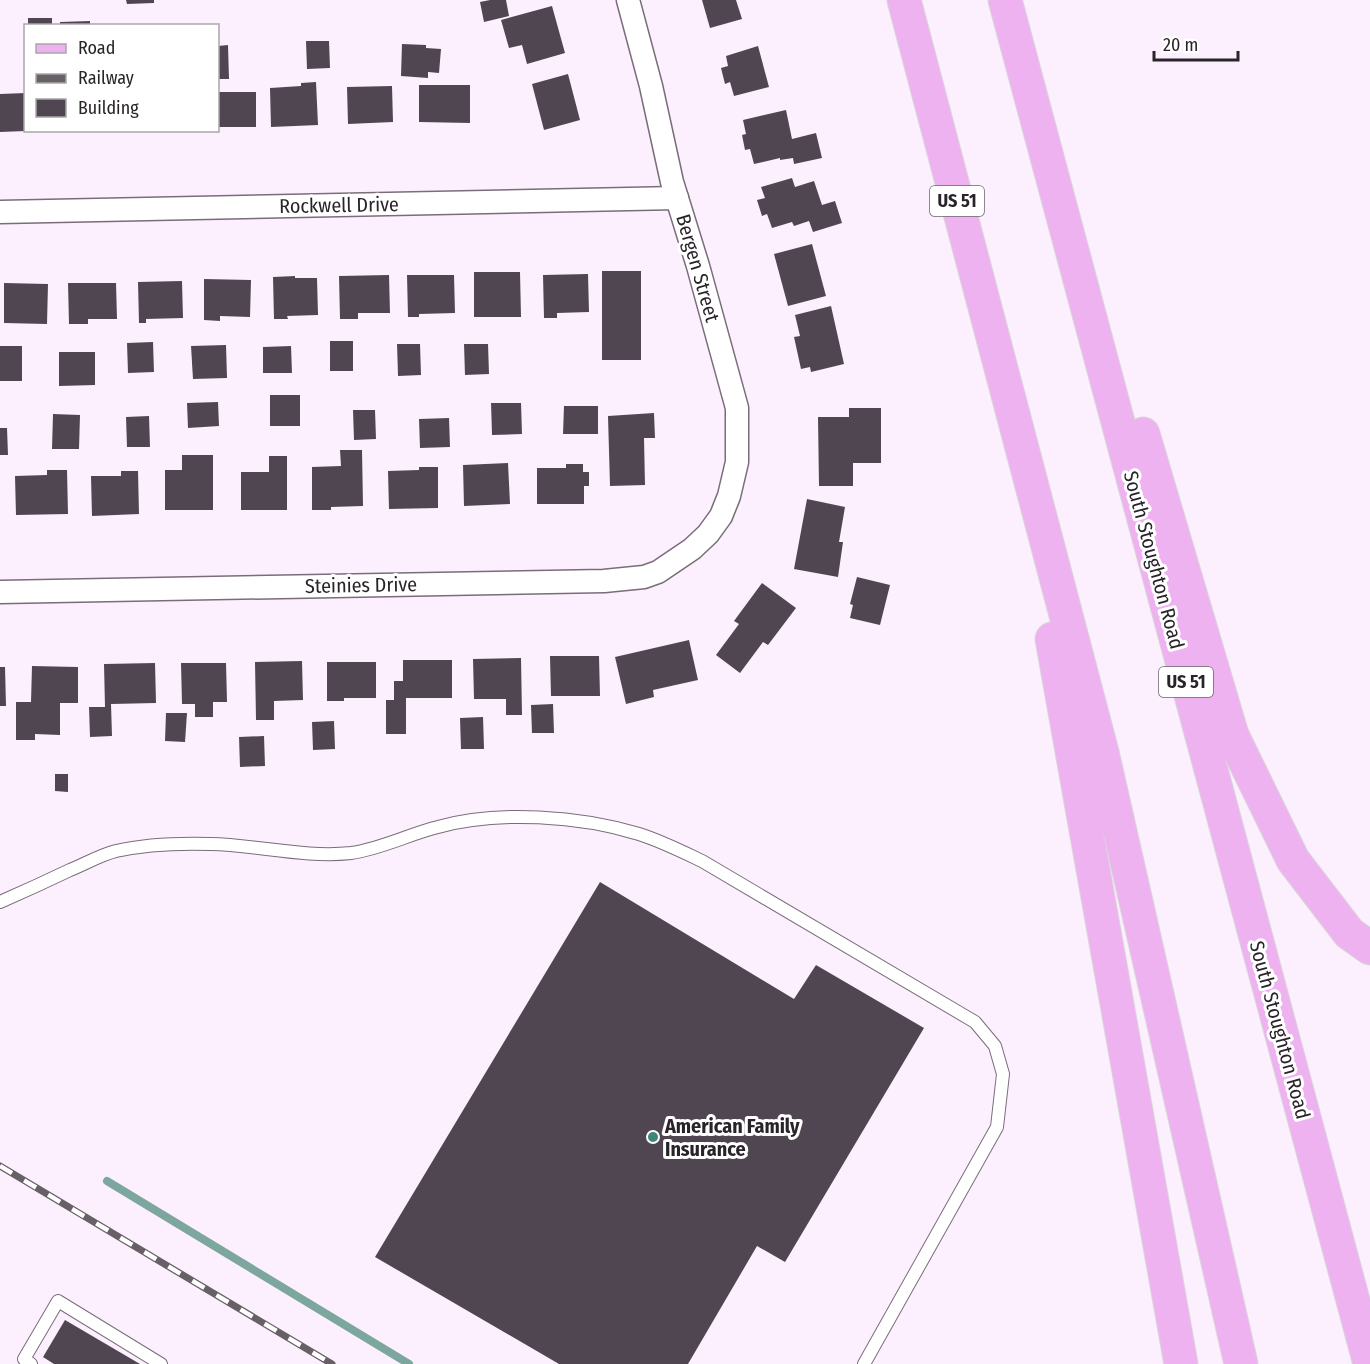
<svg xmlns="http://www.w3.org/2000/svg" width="1370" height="1364" font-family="'Fira Sans Condensed',sans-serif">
<rect width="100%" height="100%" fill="#fdf0fe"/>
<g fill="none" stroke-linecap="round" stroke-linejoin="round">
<path stroke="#7da79e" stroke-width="8" d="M 107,1181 L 409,1364"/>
</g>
<g fill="#504651">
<path d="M 126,0 L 154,0 L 154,3 L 127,4 Z"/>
<path d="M 490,0 L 506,0 L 509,16 L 484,22 L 480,2 Z"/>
<path d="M 702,0 L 736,0 L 742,19 L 710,28 Z"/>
<path d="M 552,6 L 565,53 L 527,64 L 522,45 L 509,48 L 501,20 Z"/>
<rect x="28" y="18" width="24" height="8"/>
<path d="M 90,21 L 90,26 L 60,26 L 60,22 Z"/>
<path d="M 306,41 L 329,41 L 330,68 L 307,69 Z"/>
<path d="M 402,44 L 426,45 L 426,48 L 441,49 L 439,73 L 428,72 L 428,78 L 401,76 Z"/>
<path d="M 228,45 L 229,79 L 218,79 L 218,46 Z"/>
<path d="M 758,46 L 769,87 L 734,96 L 730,82 L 725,84 L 721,68 L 728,66 L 726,56 Z"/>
<path d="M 568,74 L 580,120 L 544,130 L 532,84 Z"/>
<path d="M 316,82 L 318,125 L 271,127 L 270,88 L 301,86 L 301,83 Z"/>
<path d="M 419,85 L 470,85 L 470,123 L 419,122 Z"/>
<path d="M 392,86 L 393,122 L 348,124 L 347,87 Z"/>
<rect x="218" y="92" width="38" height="35"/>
<path d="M 26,93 L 26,131 L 0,132 L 0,94 Z"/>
<path d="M 786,110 L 792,139 L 816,133 L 822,158 L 794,164 L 793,158 L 780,160 L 780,158 L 754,164 L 750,149 L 745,150 L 742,135 L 746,134 L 743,120 Z"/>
<path d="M 792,178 L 795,187 L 814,181 L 822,205 L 835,201 L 842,223 L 813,232 L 809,221 L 794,226 L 792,222 L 772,228 L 767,214 L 762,216 L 757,200 L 765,198 L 761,187 Z"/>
<path d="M 812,244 L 826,296 L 788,306 L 774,254 Z"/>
<rect x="602" y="271" width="39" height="89"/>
<path d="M 474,272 L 520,272 L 521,317 L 474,317 Z"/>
<path d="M 588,274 L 589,312 L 557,313 L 557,318 L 544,318 L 543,275 Z"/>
<path d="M 389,275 L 390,313 L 358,313 L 358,319 L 340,319 L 339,276 Z"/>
<path d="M 407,275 L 454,275 L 455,313 L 419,314 L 419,317 L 408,317 Z"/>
<path d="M 295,276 L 295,278 L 317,278 L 318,315 L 287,316 L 288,319 L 274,319 L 273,277 Z"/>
<path d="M 204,279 L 251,280 L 250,317 L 220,316 L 220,321 L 204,320 Z"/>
<path d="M 182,281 L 183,318 L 146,319 L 146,323 L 139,323 L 138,282 Z"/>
<path d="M 4,283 L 48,284 L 47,324 L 4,323 Z"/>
<path d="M 68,283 L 116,283 L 117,319 L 88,319 L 88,324 L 69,324 Z"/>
<path d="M 831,306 L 844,364 L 811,372 L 810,367 L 801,369 L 794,337 L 800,336 L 795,315 Z"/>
<rect x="330" y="341" width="23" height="30"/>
<path d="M 153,342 L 154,372 L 128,373 L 127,343 Z"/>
<path d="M 397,344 L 420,344 L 421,375 L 398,376 Z"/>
<path d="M 464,344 L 488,344 L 489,374 L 465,375 Z"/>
<path d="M 226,345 L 227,378 L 193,379 L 191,346 Z"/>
<rect x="0" y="346" width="22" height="35"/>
<path d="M 291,346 L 292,373 L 263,373 L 263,347 Z"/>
<path d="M 59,352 L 95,352 L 95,385 L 59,386 Z"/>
<rect x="270" y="395" width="30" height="31"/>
<path d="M 218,402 L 219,426 L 188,428 L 187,403 Z"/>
<path d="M 491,403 L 521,403 L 522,434 L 492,435 Z"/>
<path d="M 564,406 L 598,406 L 598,434 L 563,434 Z"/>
<path d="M 849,408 L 881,408 L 881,463 L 853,463 L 853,486 L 819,486 L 818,417 L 849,417 Z"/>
<path d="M 353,410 L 375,410 L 376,439 L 354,440 Z"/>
<path d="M 654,413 L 655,438 L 644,438 L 645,485 L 610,486 L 608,416 Z"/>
<path d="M 53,414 L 80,415 L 79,449 L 52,449 Z"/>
<path d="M 149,416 L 150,447 L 127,447 L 126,417 Z"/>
<path d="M 449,418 L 450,447 L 420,448 L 419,419 Z"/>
<path d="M 0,428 L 7,428 L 8,455 L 0,455 Z"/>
<path d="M 340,450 L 362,450 L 363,506 L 331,507 L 331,510 L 312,510 L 312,467 L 341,466 Z"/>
<path d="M 182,455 L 213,455 L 213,510 L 165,510 L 165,470 L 182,470 Z"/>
<path d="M 269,456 L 287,456 L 287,510 L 241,510 L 241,472 L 269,472 Z"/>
<path d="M 508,463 L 510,504 L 464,506 L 463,465 Z"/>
<path d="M 566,464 L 583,464 L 583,472 L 589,472 L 589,486 L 584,486 L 584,504 L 537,504 L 537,468 L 566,468 Z"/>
<path d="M 419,467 L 438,467 L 438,508 L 389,509 L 388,471 L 419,470 Z"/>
<path d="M 47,470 L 67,470 L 68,514 L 16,515 L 15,476 L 47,475 Z"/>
<path d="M 121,471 L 138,471 L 139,514 L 92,516 L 91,476 L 121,476 Z"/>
<path d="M 807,499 L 845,507 L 839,542 L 843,542 L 838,577 L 794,569 Z"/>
<path d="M 857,577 L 890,585 L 880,625 L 850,618 L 853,605 L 850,604 Z"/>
<path d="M 762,583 L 796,608 L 768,645 L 763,642 L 740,673 L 716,655 L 739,624 L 734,621 Z"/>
<path d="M 689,640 L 698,680 L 653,690 L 654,697 L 626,704 L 615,657 Z"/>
<path d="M 550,656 L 599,656 L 600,696 L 551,696 Z"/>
<path d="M 521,658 L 522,715 L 506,715 L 506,699 L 474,699 L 473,659 Z"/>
<path d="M 403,660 L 452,660 L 452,698 L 406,698 L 406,734 L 386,734 L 386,700 L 394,700 L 394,681 L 403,681 Z"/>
<path d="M 302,661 L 303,700 L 274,701 L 274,720 L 256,720 L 255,662 Z"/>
<path d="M 327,662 L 376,662 L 376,698 L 344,698 L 344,701 L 327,701 Z"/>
<path d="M 155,663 L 156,703 L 111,704 L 112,736 L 90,737 L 89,707 L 105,707 L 104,664 Z"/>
<path d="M 181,663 L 226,663 L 227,702 L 213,702 L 213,717 L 195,717 L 195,704 L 182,704 Z"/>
<path d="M 32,666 L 78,667 L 78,703 L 60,703 L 60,735 L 35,734 L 35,740 L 16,740 L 16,702 L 31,702 Z"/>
<path d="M 0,667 L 5,667 L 6,706 L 0,706 Z"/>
<path d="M 553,704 L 554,733 L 532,733 L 531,705 Z"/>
<path d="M 166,713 L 187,713 L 185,742 L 165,741 Z"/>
<path d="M 483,717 L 484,749 L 461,749 L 460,718 Z"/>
<path d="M 334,721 L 335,749 L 313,750 L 312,722 Z"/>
<path d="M 264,736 L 265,766 L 240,767 L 239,737 Z"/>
<path d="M 55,774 L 68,774 L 68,792 L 55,791 Z"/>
<path d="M 600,882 L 794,999 L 816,965 L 924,1028 L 785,1262 L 757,1246 L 688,1364 L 559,1364 L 375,1257 Z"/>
<path d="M 65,1320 L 140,1364 L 54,1364 L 43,1357 Z"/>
</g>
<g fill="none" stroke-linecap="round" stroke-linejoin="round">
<g stroke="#796d79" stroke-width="14">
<g id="service">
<path d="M 0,902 C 23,892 47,881 70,870 C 85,864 100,855 116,851 C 147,844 179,843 211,844 C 257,845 305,858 351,853 C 381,849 409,834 438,827 C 498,810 580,816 639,834 C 661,841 681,851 702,861 L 975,1022 L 995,1046 L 1003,1074 L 997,1127 L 864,1364"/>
<path d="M 31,1364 L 24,1359 L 58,1301 L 161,1364"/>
</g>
</g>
<g stroke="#796d79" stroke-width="25">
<g id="minor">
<path d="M 0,212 L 677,198"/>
<path d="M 0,592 L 604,581 L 644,577 L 658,572 L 692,549 L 708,534 L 721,516 L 729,496 L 737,462 L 737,408 L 698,266 L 672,182 L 651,86 L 628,0"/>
</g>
</g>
<g stroke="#d8d8d8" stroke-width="35">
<g id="primary">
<path d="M 904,0 L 1102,752 L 1241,1364"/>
<path d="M 1005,0 L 1370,1364"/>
<path d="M 1143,434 L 1232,735 L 1293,860 L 1349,933 L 1370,948"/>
<path d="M 1052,639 L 1181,1364"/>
</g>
</g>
<use href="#service" stroke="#fff" stroke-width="12"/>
<use href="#minor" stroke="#fff" stroke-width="22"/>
<use href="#primary" stroke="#eeb2f1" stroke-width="33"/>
<g stroke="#676067" stroke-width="7">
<path id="rail" d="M 0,1166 L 332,1364"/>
</g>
<use href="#rail" stroke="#fff" stroke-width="4.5" stroke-dasharray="14" stroke-linecap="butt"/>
</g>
<circle fill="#418579" stroke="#fff" stroke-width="2" cx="653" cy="1137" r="6"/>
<g text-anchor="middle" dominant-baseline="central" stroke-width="6" stroke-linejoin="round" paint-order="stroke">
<g fill="#fff" stroke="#696669" stroke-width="1.5">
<rect x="930" y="186" width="54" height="30" rx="4.5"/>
<rect x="1159" y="667" width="54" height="30" rx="4.5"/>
</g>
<g font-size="18" font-weight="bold" fill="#292429">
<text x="957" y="201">US 51</text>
<text x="1186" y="682">US 51</text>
</g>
<g font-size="20" fill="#292429" stroke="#fff">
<text transform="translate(339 205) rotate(-1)">Rockwell Drive</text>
<text transform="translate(698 268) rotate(74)">Bergen Street</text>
<text transform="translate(1154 560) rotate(75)">South Stoughton Road</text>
<text transform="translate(361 585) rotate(-1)">Steinies Drive</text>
<text transform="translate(1280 1030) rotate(75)">South Stoughton Road</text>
</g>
<g font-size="20" font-weight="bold" fill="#292429" stroke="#fff" text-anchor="start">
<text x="665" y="1126">American Family<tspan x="665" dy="23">Insurance</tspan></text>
</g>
</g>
<rect x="24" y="24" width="195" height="108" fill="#ffffff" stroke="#a9a7a9" stroke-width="1.5"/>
<rect x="36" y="44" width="30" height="9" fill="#eeb2f1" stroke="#a9a7a9" stroke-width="1.5"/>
<text x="78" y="54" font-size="18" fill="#292429">Road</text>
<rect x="36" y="74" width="30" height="9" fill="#676067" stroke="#a9a7a9" stroke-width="1.5"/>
<text x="78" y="84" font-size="18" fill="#292429">Railway</text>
<rect x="36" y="99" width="30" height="18" fill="#504651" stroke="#a9a7a9" stroke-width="1.5"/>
<text x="78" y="114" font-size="18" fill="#292429">Building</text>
<path d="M1154 51v9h84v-9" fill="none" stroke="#292429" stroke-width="3"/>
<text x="1163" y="51" font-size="18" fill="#292429" stroke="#ffffff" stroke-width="4.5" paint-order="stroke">20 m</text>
</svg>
